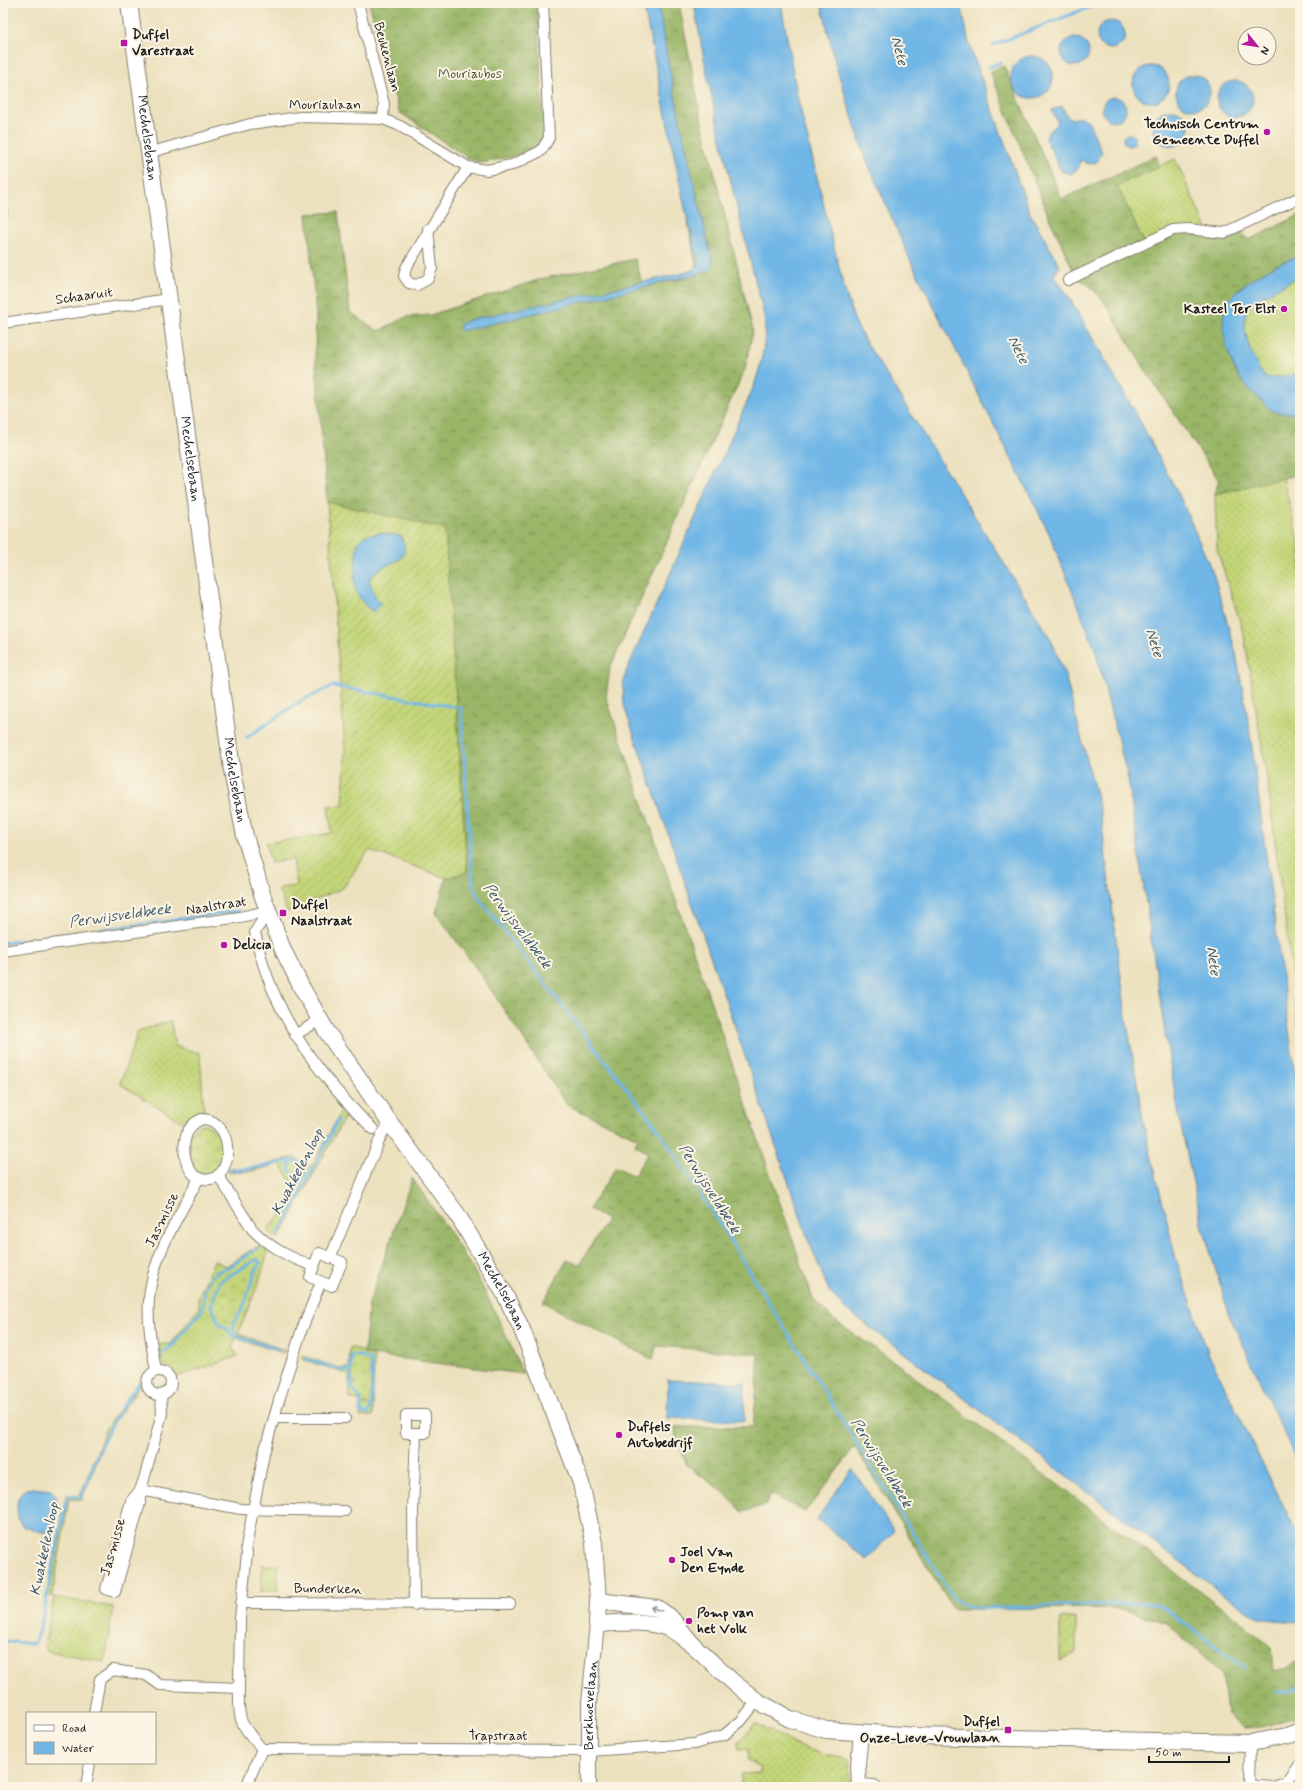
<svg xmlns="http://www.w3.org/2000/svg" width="1303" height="1790" font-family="Mynerve,sans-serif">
<defs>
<pattern id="grass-dots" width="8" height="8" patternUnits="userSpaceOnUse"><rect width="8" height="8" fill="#c3d578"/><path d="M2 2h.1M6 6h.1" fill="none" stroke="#a7b667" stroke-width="1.8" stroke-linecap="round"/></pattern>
<pattern id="forest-crowns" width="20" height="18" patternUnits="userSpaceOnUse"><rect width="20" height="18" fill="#9ab668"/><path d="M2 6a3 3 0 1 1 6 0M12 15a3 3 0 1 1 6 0" fill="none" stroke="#7d9355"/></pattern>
<pattern id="wetland-marsh" width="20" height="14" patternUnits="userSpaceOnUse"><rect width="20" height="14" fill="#c3d578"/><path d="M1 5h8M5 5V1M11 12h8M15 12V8" fill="none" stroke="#a7b667"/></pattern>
<pattern id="garden-furrows" width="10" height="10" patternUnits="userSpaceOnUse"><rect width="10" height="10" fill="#c3d578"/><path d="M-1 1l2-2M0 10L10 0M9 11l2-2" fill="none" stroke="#a7b667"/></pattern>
</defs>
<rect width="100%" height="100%" fill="#fcf5e5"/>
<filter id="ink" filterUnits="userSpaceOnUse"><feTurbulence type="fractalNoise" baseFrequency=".025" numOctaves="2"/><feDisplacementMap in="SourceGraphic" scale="8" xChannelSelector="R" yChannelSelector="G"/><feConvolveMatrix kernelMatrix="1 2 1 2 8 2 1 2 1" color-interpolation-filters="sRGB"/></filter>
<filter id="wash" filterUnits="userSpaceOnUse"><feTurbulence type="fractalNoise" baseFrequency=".012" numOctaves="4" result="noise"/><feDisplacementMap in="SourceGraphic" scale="16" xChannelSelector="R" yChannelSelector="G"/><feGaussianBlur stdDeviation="0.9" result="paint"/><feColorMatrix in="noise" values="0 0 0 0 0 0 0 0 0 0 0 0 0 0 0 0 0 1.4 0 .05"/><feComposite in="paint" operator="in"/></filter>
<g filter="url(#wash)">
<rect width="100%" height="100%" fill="#ece1be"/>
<g fill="url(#grass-dots)" stroke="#70784a">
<path d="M 1175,159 L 1212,240 L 1226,240 L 1242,233 L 1249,240 L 1300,215 L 1300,474 L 1283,478 L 1300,548 L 1300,1036 L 1267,779 L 1244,635 L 1217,549 L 1215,494 L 1219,480 L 1146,371 L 1104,301 L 1089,285 L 1077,278 L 1049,217 Z"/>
<path d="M 171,1021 L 175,1046 L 200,1053 L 204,1113 L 192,1117 L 186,1124 L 120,1084 L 138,1031 Z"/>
<path d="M 343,1108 L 347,1113 L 278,1239 L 267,1230 L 281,1214 L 296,1189 L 280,1164 L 252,1171 L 228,1172 L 229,1169 L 255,1168 L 293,1157 L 311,1167 Z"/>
<path d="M 259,1245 L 268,1252 L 259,1282 L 238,1334 L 285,1350 L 283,1353 L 236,1338 L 232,1347 L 238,1356 L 177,1377 L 172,1369 L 163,1365 L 159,1344 L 171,1344 L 199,1308 L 198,1299 L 214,1260 L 226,1266 Z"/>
<path d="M 350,1347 L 365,1352 L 365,1354 L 374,1355 L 373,1416 L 360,1417 L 360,1400 L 350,1399 L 349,1375 L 302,1359 L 303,1356 L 339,1368 L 349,1368 Z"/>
<path d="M 140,1380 L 140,1385 L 108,1431 L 82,1500 L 69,1499 L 52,1597 L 47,1596 L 66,1495 L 80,1496 L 106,1428 Z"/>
<path d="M 262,1565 L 278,1565 L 278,1590 L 261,1591 Z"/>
<path d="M 54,1597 L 113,1607 L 105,1662 L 48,1651 L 44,1648 Z"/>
<path d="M 755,1723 L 798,1746 L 829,1756 L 849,1759 L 850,1787 L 741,1787 L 741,1774 L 760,1773 L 760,1767 L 748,1760 L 748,1749 L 739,1749 L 739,1741 L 746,1735 Z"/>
</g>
<g fill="url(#forest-crowns)" stroke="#5b6942">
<path d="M 369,3 L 537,3 L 544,136 L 535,147 L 515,156 L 482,163 L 468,158 L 399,112 Z"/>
<path d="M 647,3 L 679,3 L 702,122 L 753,330 L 745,369 L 610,668 L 606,697 L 813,1299 L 835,1321 L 896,1363 L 1242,1623 L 1271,1647 L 1273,1671 L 1287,1668 L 1300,1659 L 1300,1716 L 1297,1717 L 1261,1727 L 1244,1728 L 1227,1714 L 1222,1674 L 1167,1623 L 1118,1608 L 953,1609 L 855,1447 L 805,1512 L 771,1494 L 765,1505 L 743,1512 L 722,1491 L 687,1466 L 676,1436 L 675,1427 L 753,1427 L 758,1375 L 758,1354 L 656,1346 L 653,1360 L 543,1302 L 567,1260 L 579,1265 L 607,1220 L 589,1209 L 616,1167 L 634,1176 L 648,1153 L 635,1145 L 638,1138 L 567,1105 L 481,975 L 436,913 L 446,878 L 467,872 L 445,529 L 327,502 L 315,352 L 316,316 L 307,214 L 338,212 L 350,312 L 378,331 L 406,317 L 430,315 L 541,279 L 635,259 L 643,286 L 698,276 Z"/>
<path d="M 1004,66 L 1062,199 L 1156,156 L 1160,166 L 1117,186 L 1146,246 L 1170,236 L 1189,233 L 1211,240 L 1226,240 L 1242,233 L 1249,240 L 1300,215 L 1300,256 L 1270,269 L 1238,289 L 1228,352 L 1236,372 L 1251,391 L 1284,414 L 1300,412 L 1300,474 L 1215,494 L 1219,480 L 1146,371 L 1104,301 L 1089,285 L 1077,278 L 1049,217 L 990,71 Z"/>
<path d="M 412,1178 C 434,1210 457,1241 476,1275 C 494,1307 508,1340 523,1374 L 364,1354 L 369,1303 Z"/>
</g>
<g fill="url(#wetland-marsh)" stroke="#70784a">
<path d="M 202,1124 C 233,1128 229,1189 196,1171 C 189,1160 184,1139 194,1129 C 196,1127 200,1125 202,1124 Z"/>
<path d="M 294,1160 L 303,1165 L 306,1169 L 298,1187 L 300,1183 L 297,1178 L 290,1171 L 291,1161 L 281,1162 Z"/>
<path d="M 256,1259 L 259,1260 L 260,1263 C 248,1282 248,1305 233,1323 L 235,1334 L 233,1337 L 227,1328 L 220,1325 L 211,1306 L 220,1281 Z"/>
<path d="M 357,1355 L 370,1360 L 371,1407 L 367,1404 L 361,1406 L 361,1399 L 352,1389 C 354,1378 350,1368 352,1356 Z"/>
</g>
<g fill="url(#garden-furrows)" stroke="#70784a">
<path d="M 3,143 L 7,218 L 3,219 Z"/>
<path d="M 327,502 L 445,529 L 467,872 L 446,878 L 369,850 L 343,888 L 287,912 L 278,888 L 297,886 L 293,859 L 271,863 L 266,843 L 332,833 L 328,806 L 343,805 L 345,752 Z"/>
<path d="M 1076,1618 L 1076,1653 L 1060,1661 L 1060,1619 Z"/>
</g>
<g fill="#6fb6e6" stroke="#466981">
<path d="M 643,3 L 658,3 C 672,91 692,176 713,263 L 710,271 L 462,331 L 459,328 L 460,325 L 468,320 L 684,273 L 694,269 L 699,264 L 683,199 Z"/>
<path d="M 694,3 L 781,3 L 797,95 L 844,288 L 854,319 L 864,339 L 1051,639 L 1065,675 L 1100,810 L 1126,1017 L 1144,1125 L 1176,1259 L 1209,1355 L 1300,1539 L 1300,1623 C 1277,1618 1266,1624 1243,1609 L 843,1307 L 829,1291 L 807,1236 L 624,706 L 623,687 L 626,672 L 747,402 C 760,373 767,347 764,315 C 738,212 711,108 694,3 Z"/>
<path d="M 821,3 L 961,3 L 969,44 L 1030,213 L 1060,266 L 1054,275 L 1070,299 L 1139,419 L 1182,501 L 1214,576 L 1236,653 L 1249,725 L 1294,1067 L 1300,1092 L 1300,1468 L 1230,1317 L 1203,1228 L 1180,1122 L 1165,1034 L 1128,779 L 1095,649 L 1049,533 L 912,264 L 864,154 L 836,66 Z"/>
<circle cx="1111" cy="35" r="14"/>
<circle cx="1075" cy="52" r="14"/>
<circle cx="1032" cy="77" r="21"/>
<circle cx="1151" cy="84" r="18"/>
<circle cx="1193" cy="92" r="17"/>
<circle cx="1235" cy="99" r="18"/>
<circle cx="1114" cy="109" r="12"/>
<path d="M 1062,106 L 1068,118 L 1072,119 L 1082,117 L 1088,121 L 1102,152 L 1097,162 L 1089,164 L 1081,160 L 1078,169 L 1071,174 L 1061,171 L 1046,139 L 1048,132 L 1058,123 L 1052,110 Z"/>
<circle cx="1171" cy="128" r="18"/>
<circle cx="1129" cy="140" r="6"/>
<path d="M 1300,256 L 1300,279 L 1296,278 C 1283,286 1259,296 1249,308 C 1237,324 1254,364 1265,377 L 1272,378 L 1300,373 L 1300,412 C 1291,414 1282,414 1273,411 C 1269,409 1265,404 1262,401 C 1252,392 1241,382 1236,371 C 1227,355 1218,320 1227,303 C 1239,283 1278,262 1300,256 Z"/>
<path d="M 381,533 L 401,536 C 412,561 395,560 380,569 C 375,571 372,577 369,580 L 375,596 L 381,604 L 373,612 C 352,595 353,584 356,560 C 357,552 355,545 361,539 C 365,534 375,534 381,533 Z"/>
<path d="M 668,1380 L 745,1383 L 744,1421 L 667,1418 Z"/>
<path d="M 852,1469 L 894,1531 L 867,1560 L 817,1519 Z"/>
<path d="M 33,1488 L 51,1490 L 57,1498 C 57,1508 55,1526 46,1533 L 23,1527 L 18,1518 L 17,1507 L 18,1498 L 24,1490 Z"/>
</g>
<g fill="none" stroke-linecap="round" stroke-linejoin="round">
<g stroke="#6fb6e6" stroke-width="3">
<path d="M 993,45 L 1100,3"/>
<path d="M 989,67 L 1001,63"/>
<path d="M 246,738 L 301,701 L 333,686 L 461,708 L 473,887 L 478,897 L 658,1129 L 726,1234 L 954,1599 L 965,1605 L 980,1608 L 1145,1603 L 1161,1606 L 1245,1668"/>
<path d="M 3,943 L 239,911"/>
<path d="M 231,1170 C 253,1170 271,1164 292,1161 C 289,1164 289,1167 290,1171 L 297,1178 L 300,1183 L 298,1187 L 306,1174 L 305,1166 C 295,1160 293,1160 281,1162"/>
<path d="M 278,1234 L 297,1201 L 338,1120"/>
<path d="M 235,1336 L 232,1336 L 227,1328 L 220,1325 L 211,1306 L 220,1281 L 258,1259 L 260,1263 L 254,1275 L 243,1309 L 233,1323 L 235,1336 L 280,1350"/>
<path d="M 161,1354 L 173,1345 L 202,1310 L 206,1285 L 211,1277 L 217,1272 L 229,1267 L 258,1248"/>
<path d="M 307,1359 L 337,1369 L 351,1371 L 352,1356 L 357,1355 L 370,1360 L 371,1363 C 371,1374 375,1406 368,1414 L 361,1413 L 361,1399 L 352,1389 L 353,1383 L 350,1375 L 351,1371"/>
<path d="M 3,1641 L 34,1644 L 41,1625 L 67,1498 L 70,1496 L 82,1497 C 95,1456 112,1417 139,1383"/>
<path d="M 1276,1692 L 1289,1692 L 1300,1687"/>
</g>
</g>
</g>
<g filter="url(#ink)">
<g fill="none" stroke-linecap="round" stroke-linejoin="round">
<g stroke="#847e6d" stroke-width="12">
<g id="street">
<path d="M 358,3 L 384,104 L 383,119"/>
<path d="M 148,153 L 250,124 L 300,117 L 383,119 L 400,126 L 468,167"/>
<path d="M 428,229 L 432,268 L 428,279 L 417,285 L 409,283 L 404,276 L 406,268 L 468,167 L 487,170 L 512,165 L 541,151 L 549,138 L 543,3"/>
<path d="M 1068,280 L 1173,230 L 1188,229 L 1224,233 L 1300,197"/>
<path d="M 3,323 L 169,299"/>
<path d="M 268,911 L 255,932 C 270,1010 317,1075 373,1129"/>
<path d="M 3,951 L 240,917 L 268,911"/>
<path d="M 295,1035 L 320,1020"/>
<path d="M 202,1119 C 236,1119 235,1184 204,1179 C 196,1178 191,1173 188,1166 C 181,1150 183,1126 202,1119 Z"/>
<path d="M 218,1175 L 252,1229 C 270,1248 290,1258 314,1266"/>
<path d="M 319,1253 L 342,1262 L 332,1286 L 310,1277 Z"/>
<path d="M 330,1258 L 382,1134 L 390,1123"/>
<circle cx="159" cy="1383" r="12"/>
<path d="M 156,1371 C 152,1348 147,1323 149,1299 C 152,1256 180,1215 199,1178"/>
<path d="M 161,1395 L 162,1414 L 144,1479 L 140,1490 L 131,1501 L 106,1589 L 115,1592 L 140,1503 L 140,1490 L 241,1509 L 345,1511"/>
<path d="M 274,1418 L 345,1418"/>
<path d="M 241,1603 L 510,1604"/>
<path d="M 414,1605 L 413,1511 L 416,1433 L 425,1433 L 425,1415 L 406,1415 L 406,1433 L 416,1433"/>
<path d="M 239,1688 L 240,1619 L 247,1553 L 246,1547 L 264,1453 L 280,1397 L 302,1329 L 321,1282"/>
<path d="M 94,1713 L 100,1679 L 113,1670 L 146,1675 L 160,1685 L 239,1688 C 238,1723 240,1723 262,1749"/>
<path d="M 262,1749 L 588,1751 L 694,1744 L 724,1735 L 741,1721 L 757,1701"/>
<path d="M 859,1784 L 874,1785 L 877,1787"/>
<path d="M 1249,1785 L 1271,1787"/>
<path d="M 86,1787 L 90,1763"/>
<path d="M 246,1787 L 262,1749"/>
<path d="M 1249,1787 L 1250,1743"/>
<path d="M 1273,1787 L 1287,1783 L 1300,1763"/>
</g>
</g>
<g stroke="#847e6d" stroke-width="16">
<g id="secondary">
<path id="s1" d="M 589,1787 L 589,1703 L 597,1624"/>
<path d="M 859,1787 L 858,1764 L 861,1734"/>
</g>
</g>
<g stroke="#847e6d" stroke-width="18">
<g id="primary">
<path id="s2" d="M 129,3 L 233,777 L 245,836 L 263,897 L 283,950 L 302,988 L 327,1032 L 390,1123 L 457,1214 L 503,1291 L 521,1327 L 581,1483 L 594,1543 L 598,1601 L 597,1624 C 620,1623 650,1619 672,1630 C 679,1634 686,1640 693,1645"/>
<path d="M 598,1601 L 657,1608 L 670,1617 L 693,1645 L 733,1682 L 757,1701 L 790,1719 L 826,1730 L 916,1736 L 1250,1743 L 1287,1736 L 1300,1731"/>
</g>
</g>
<use href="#street" stroke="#fff" stroke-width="10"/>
<use href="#secondary" stroke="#fff" stroke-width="14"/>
<use href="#primary" stroke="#fff" stroke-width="16"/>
</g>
<defs><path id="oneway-shaft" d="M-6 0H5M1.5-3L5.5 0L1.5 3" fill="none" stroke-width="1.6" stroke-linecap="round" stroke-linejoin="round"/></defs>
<use stroke="#999" href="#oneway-shaft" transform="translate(656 1609) rotate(-161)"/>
</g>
<g fill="#b5179e" stroke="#fcf5e5" stroke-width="1.5">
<rect x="120" y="39" width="8" height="8" rx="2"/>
<circle cx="1267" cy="132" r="4"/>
<circle cx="1284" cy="309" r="4"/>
<rect x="279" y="909" width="8" height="8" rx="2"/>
<circle cx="224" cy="945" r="4"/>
<circle cx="619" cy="1435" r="4"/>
<circle cx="672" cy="1560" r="4"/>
<circle cx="689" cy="1621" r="4"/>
<rect x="1004" y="1726" width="8" height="8" rx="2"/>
</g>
<g text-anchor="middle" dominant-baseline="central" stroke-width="4" stroke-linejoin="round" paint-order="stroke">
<g font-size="14" font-weight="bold" fill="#1c1c1c" stroke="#fcf5e5" text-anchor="start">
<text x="132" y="35">Duffel<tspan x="132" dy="16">Varestraat</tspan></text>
<text x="1259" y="124" text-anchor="end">Technisch Centrum<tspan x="1259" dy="16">Gemeente Duffel</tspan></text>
<text x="1276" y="309" text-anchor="end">Kasteel Ter Elst</text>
<text x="291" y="905">Duffel<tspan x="291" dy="16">Naalstraat</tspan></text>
<text x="232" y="945">Delicia</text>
<text x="627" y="1427">Duffels<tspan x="627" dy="16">Autobedrijf</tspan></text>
<text x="680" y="1552">Joel Van<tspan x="680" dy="16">Den Eynde</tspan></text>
<text x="697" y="1613">Pomp van<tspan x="697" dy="16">het Volk</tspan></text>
<text x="1000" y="1722" text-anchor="end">Duffel<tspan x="1000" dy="16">Onze-Lieve-Vrouwlaan</tspan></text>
</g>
<g font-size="14" fill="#1c1c1c" stroke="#fcf5e5">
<text transform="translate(387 57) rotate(75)">Beukenlaan</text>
<text x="325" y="105">Mouriaulaan</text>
<text stroke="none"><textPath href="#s2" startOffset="136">Mechelsebaan</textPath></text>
<text transform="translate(84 296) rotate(-8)">Schaaruit</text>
<text stroke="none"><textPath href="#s2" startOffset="460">Mechelsebaan</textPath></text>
<text stroke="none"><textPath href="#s2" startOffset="784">Mechelsebaan</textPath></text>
<text transform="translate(216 906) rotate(-9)">Naalstraat</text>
<text transform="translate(162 1220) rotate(-64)">Jasmisse</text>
<text stroke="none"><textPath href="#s2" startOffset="1367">Mechelsebaan</textPath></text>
<text transform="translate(113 1547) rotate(-74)">Jasmisse</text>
<text transform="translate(328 1589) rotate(1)">Bunderken</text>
<text stroke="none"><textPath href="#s1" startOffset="82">Berkhoevelaan</textPath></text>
<text x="498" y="1736">Trapstraat</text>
</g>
<g font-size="14" fill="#4e5438" stroke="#fcf5e5">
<text x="470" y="74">Mouriaubos</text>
</g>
<g font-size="15" font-style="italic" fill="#3d5a6d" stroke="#fcf5e5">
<text transform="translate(899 51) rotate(76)">Nete</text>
<text transform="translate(1018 350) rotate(64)">Nete</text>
<text transform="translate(1154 643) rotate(73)">Nete</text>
<text transform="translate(120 916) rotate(-8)">Perwijsveldbeek</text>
<text transform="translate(517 926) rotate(53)">Perwijsveldbeek</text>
<text transform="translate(1213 961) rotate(82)">Nete</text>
<text transform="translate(298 1172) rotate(-62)">Kwakkelenloop</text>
<text transform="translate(709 1189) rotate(58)">Perwijsveldbeek</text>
<text transform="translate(881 1463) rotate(58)">Perwijsveldbeek</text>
<text transform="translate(45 1549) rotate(-78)">Kwakkelenloop</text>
</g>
</g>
<rect width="1303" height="1790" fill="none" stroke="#fcf5e5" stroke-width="16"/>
<rect x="26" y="1712" width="130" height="52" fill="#fcf5e5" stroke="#a29e95"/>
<rect x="34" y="1725" width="20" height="6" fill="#ffffff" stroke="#a29e95"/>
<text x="62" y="1732" font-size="12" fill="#1c1c1c">Road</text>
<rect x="34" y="1742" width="20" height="12" fill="#6fb6e6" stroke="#a29e95"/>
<text x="62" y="1752" font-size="12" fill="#1c1c1c">Water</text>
<g transform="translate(1257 46) rotate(120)"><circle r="19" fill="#fcf5e5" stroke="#a29e95"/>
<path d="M0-3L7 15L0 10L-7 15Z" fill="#b5179e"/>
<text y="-6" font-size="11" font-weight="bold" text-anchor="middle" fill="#1c1c1c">N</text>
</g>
<path d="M1149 1756v6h80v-6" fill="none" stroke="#1c1c1c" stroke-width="2"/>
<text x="1155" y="1756" font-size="12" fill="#1c1c1c" stroke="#fcf5e5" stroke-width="3" paint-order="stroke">50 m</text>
</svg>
